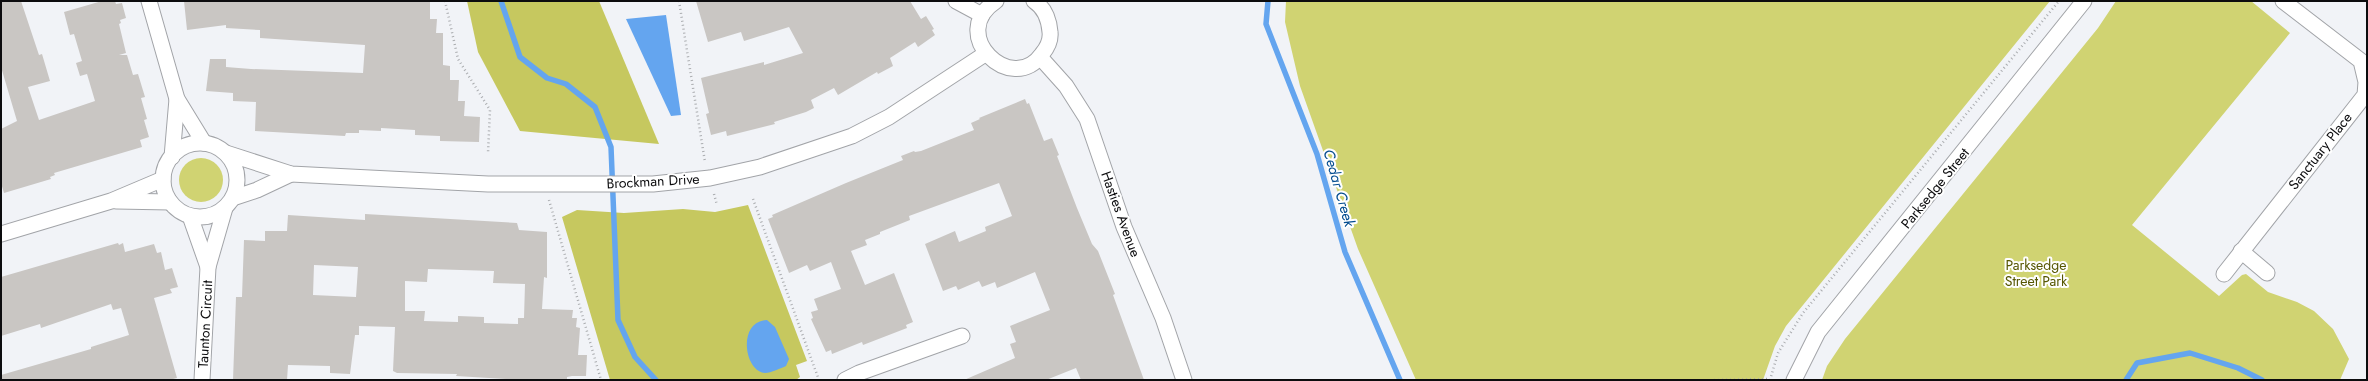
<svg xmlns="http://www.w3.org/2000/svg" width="2368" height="381" font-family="Jost,sans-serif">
<rect width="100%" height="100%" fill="#f1f3f7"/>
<g fill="#d0d372">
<path d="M 1286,1 L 2050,1 L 1786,326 L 1775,346 L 1763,380 L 1416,380 L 1358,249 L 1300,86 L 1285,22 Z"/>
<path d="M 2116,1 L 2251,1 L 2290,33 L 2132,225 L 2219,296 L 2242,275 L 2246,274 L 2268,292 L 2297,302 L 2314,311 L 2333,329 L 2349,359 L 2340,380 L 1822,380 L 1827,366 L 1845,339 L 2098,28 Z"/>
<circle cx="201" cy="180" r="22"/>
</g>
<g fill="#c6c85f">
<path d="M 467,1 L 599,1 L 659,144 L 520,131 L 478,52 Z"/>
<path d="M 748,205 L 807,361 L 796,365 L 800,377 L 796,380 L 610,380 L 562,217 L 577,210 L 624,213 L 683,209 L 715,212 Z"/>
</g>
<g fill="#64a5ef">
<path d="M 666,15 L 681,115 L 671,116 L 626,19 Z"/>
<path d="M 767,320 L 775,327 L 789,359 L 786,366 C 781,368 771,373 765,373 C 744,372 737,321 767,320 Z"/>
</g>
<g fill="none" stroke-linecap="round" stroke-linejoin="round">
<g stroke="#64a5ef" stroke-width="5.5">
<path d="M 501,1 L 520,57 L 547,78 L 566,84 L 595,107 L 611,147 L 618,320 L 635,357 L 656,380"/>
<path d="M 1268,1 L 1266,24 L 1317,154 L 1345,252 L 1400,380"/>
<path d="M 2126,380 L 2137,363 L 2190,353 L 2238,368 L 2262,380"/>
</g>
</g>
<g fill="#c9c6c3" fill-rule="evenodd">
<path d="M 1,1 L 21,1 L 39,55 L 42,54 L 50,81 L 28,87 L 39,120 L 95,101 L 87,74 L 80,76 L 76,63 L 82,61 L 74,34 L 70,35 L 64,12 L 102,1 L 115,1 L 116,4 L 122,3 L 126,18 L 120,20 L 121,23 L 119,24 L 126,53 L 119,55 L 127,55 L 133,75 L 138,74 L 145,97 L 141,98 L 147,119 L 144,120 L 149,137 L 140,140 L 142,147 L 54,173 L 55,175 L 50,177 L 51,179 L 4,193 L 1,183 L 1,129 L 17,121 L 1,67 Z"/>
<path d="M 184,1 L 430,1 L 430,19 L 437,19 L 436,33 L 443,33 L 443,65 L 450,66 L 450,80 L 459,80 L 458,101 L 465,101 L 464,116 L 480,117 L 479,142 L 440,141 L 440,136 L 415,135 L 415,130 L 381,128 L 381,131 L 359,130 L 359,133 L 346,133 L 345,136 L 255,131 L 256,102 L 233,101 L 233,93 L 206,91 L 210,59 L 226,59 L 226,67 L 251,69 L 363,73 L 365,45 L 260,38 L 260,30 L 226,28 L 226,25 L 187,30 Z"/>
<path d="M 696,1 L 910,1 L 921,19 L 926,16 L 934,29 L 932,30 L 935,35 L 918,47 L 915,42 L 890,58 L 893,66 L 878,74 L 877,72 L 838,95 L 834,88 L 811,100 L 814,108 L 806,112 L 774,122 L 775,124 L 727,136 L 726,131 L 711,135 L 706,114 L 709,113 L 701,78 L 764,62 L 764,65 L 803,53 L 789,27 L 744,41 L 741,32 L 708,42 Z"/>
<path d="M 1025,99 L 1027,104 L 1029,103 L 1044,141 L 1052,138 L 1059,155 L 1057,156 L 1077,208 L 1092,244 L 1098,251 L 1115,294 L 1113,295 L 1144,380 L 1081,380 L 1076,368 L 1046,380 L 964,380 L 1015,358 L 1010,344 L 1016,342 L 1010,326 L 1050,310 L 1035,272 L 997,288 L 995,282 L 982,287 L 979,281 L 958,290 L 956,286 L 943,291 L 925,244 L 955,231 L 959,242 L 986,231 L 985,227 L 1012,216 L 999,183 L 909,216 L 910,220 L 880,232 L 880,234 L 865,240 L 867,245 L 851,251 L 865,285 L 894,273 L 913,322 L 906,325 L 907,328 L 863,345 L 862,342 L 832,354 L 831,350 L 826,352 L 811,319 L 813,318 L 811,312 L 818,310 L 814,299 L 841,289 L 831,262 L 810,271 L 807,265 L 789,273 L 768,219 L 773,217 L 772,215 L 846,183 L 903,160 L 901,156 L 914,151 L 915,152 L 921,151 L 974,130 L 971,123 L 980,119 L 979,118 Z"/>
<path d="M 365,214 L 517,223 L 519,230 L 547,232 L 547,278 L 544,277 L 542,309 L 573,310 L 572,318 L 577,318 L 576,327 L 580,328 L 578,355 L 587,355 L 586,376 L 572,376 L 567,377 L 567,380 L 524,380 L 456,376 L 457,374 L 397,373 L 393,371 L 395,327 L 359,326 L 359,335 L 355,335 L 350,374 L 330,373 L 330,366 L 288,365 L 287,380 L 233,380 L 236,297 L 242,297 L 244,240 L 265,241 L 265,231 L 287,231 L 288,215 L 365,220 ZM 314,265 L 358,267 L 356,297 L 313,295 ZM 428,269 L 494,271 L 493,283 L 525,284 L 524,318 L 518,318 L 518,324 L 484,323 L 484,317 L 458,316 L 458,322 L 424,321 L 425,311 L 405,311 L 405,281 L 427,282 Z"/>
<path d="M 118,243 L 119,245 L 123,243 L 125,252 L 154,244 L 157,253 L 161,252 L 165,270 L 172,268 L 178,287 L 170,289 L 172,293 L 154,298 L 177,378 L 169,380 L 1,380 L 1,375 L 91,349 L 91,347 L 129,335 L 121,308 L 113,310 L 111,304 L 41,328 L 40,324 L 1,336 L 1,277 Z"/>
</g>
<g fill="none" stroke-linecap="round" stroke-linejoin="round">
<g stroke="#a2a4a8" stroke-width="17">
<g id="minor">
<path d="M 149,1 L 177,99 L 204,143"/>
<path d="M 956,1 L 982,15"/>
<path d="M 996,1 C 946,34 1012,97 1042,54 C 1047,48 1051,40 1050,32 C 1049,20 1045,8 1034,1"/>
<path d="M 1040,57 L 1066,86 L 1087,119 L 1124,227 L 1163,318 L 1184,380"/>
<circle cx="200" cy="180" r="37"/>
<path d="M 226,153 L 291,174 L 488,184 L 653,184 L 710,178 L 760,167 L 852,136 L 889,117 L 985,54"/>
<path d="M 172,157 L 177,99"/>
<path d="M 233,198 L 257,190 L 291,174"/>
<path d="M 116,201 L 170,202"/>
<path d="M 190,216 L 208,267"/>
<path d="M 1,234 L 111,201 L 163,179"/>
<path d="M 2241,251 L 2267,273"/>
<path d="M 2224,274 L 2365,95 L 2366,82 L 2361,61 L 2283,1"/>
<path d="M 202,380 L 208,267 L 225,208"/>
<path d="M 845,380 L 859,373 L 962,336"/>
<path d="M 1794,380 L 1818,332 L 2084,1"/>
</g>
</g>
<g stroke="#abadb0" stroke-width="2.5" stroke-dasharray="1 3" stroke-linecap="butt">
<path d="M 445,1 L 458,59 L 490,110 L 488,153"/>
<path d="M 679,1 L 705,162"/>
<path d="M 714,194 L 717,205"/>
<path d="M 753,199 L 819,380"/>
<path d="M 549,200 L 601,380"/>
<path d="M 1714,380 L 1770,379"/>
<path d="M 1770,380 L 1778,353 L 1803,313 L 2059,1"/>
</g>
<use href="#minor" stroke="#fff" stroke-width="15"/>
</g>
<g text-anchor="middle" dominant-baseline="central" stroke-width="4" stroke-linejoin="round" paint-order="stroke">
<g font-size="14" fill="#0c0c0e" stroke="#fff">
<text transform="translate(2320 151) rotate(-52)">Sanctuary Place</text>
<text transform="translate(653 181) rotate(-3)">Brockman Drive</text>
<text transform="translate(1935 188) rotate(-51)">Parksedge Street</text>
<text transform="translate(1121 214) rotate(70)">Hasties Avenue</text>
<text transform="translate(205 324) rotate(-87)">Taunton Circuit</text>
</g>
<g font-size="14" fill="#565601" stroke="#fff">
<text x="2036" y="265">Parksedge<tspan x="2036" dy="16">Street Park</tspan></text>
</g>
<g font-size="15" font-style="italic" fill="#054d90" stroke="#fff">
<text transform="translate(1339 188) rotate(74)">Cedar Creek</text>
</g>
</g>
<rect width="2368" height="381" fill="none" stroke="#0c0c0e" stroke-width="4"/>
</svg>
